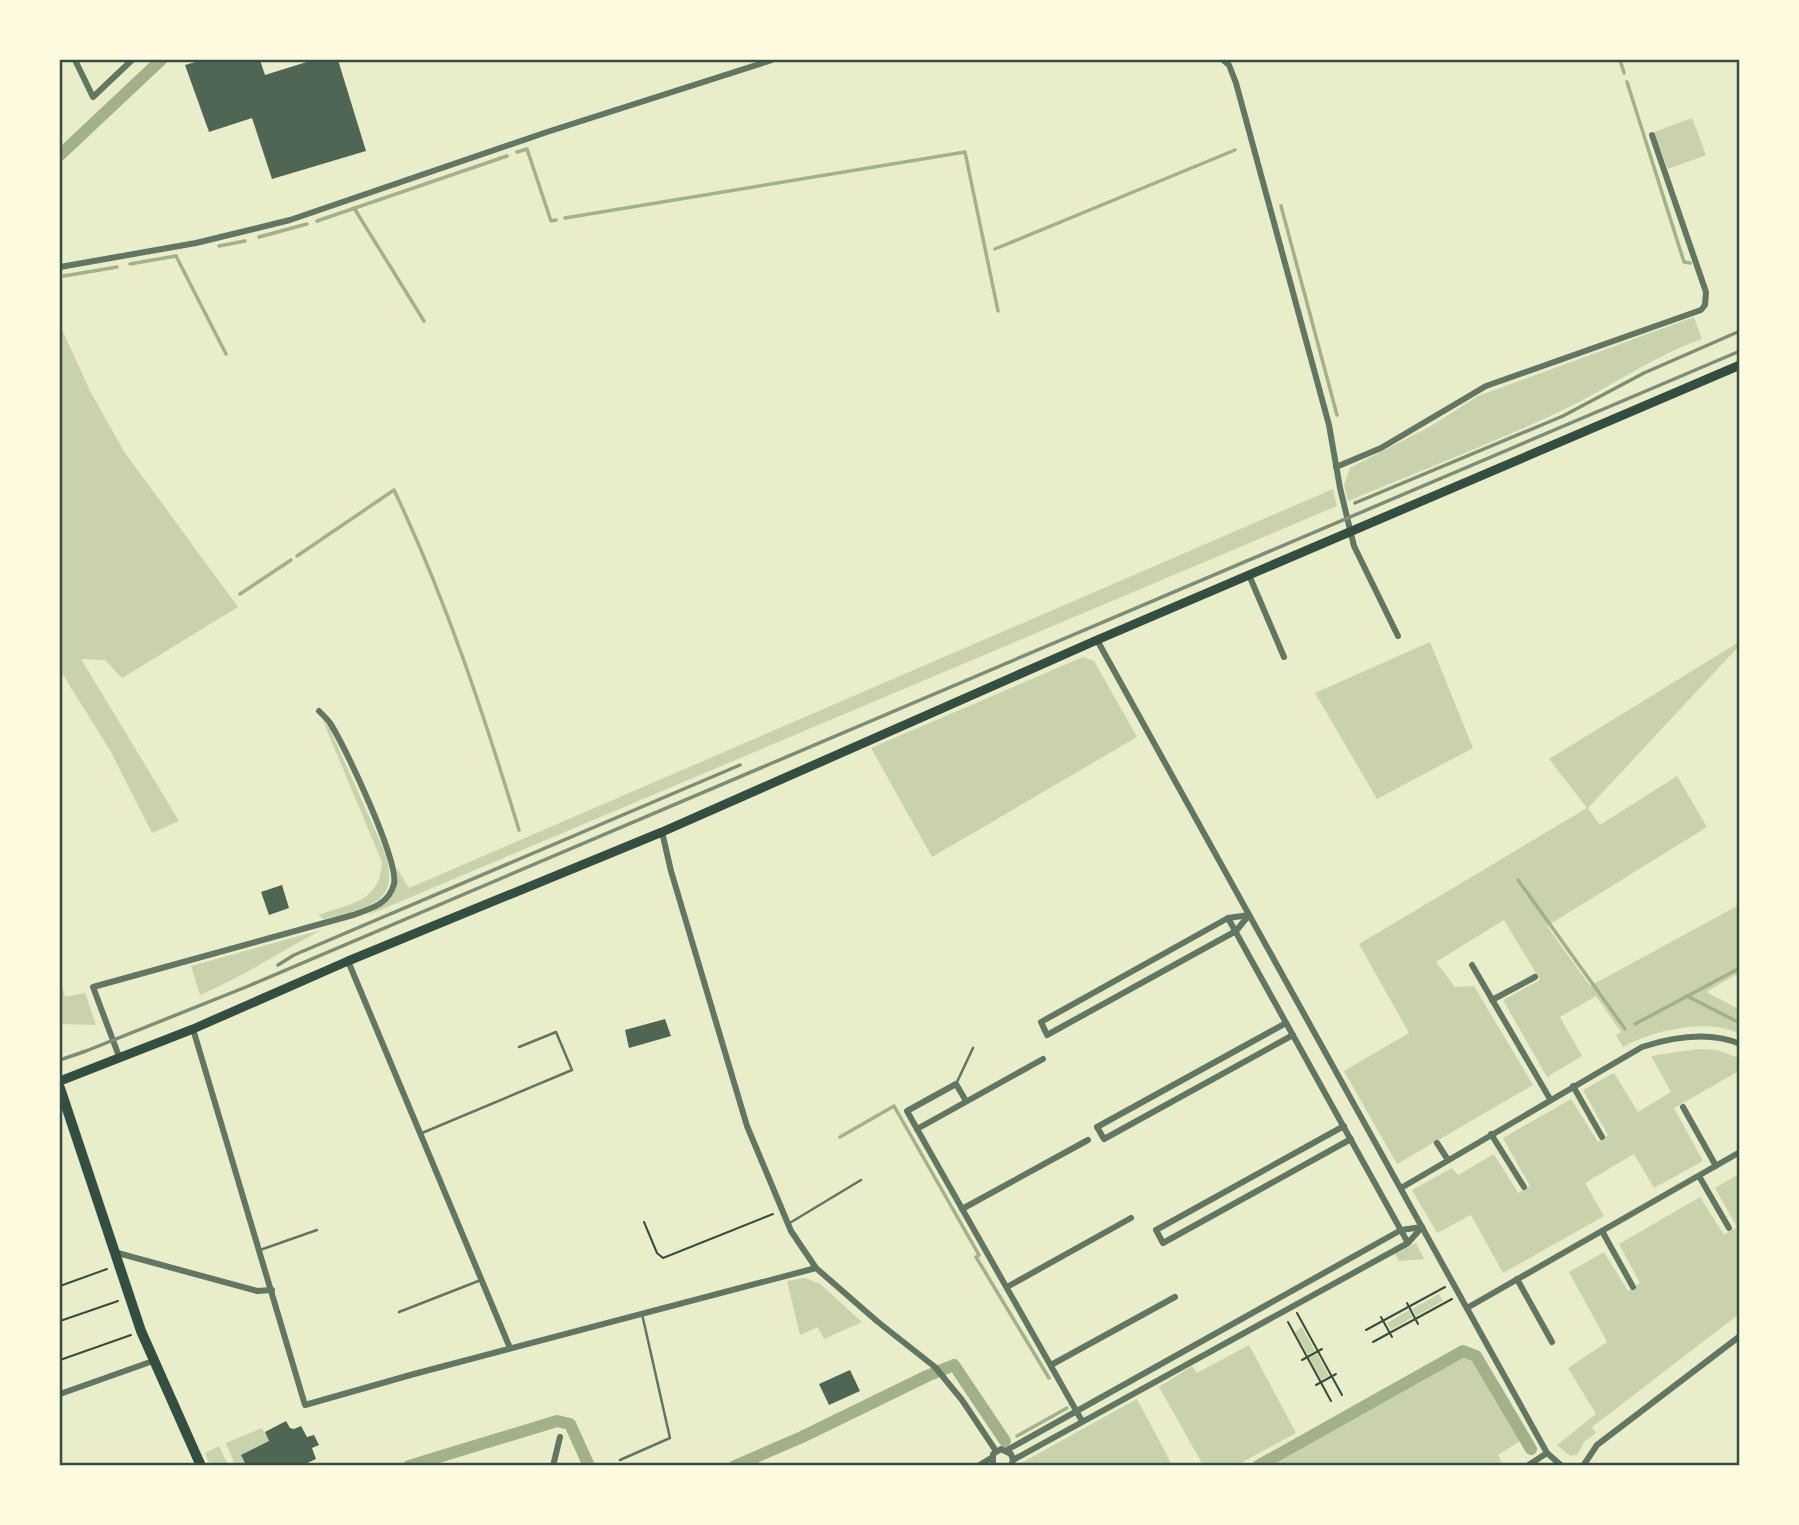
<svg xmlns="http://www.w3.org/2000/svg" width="1799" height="1525" font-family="'DejaVu Sans',sans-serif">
<rect width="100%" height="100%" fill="#e9edc9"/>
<g fill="#cad2ad">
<path d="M 1692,118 L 1706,155 L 1668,169 L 1654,132 Z"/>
<path d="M 1694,317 L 1702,339 C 1651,357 1608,389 1559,412 C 1490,444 1418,472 1348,501 L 1344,485 L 1350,468 L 1431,426 L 1478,396 Z"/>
<path d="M 60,325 L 91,393 L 125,453 L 238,607 L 122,678 L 105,660 L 81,659 L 179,821 L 152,833 L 111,752 L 60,670 Z"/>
<path d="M 1333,489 L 1337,506 L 366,916 C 388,903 401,896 396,867 L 409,888 Z"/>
<path d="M 1430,642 L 1473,748 L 1377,799 L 1315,693 Z"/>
<path d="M 1739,642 L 1739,646 L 1588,808 L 1600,825 L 1677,776 L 1707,827 L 1547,926 L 1590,986 L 1739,905 L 1739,973 L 1706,992 L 1739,1009 L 1739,1034 C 1708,1017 1652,1031 1623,1047 L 1616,1035 L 1621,1032 L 1596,996 L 1560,1017 L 1582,1056 L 1547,1077 L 1503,1000 L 1540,980 L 1504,920 L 1436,962 L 1455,987 L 1474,986 L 1533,1085 L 1397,1164 L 1344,1071 L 1409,1033 L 1359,944 L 1587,808 L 1549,759 Z"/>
<path d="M 1083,657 L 1094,661 L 1137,737 L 932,857 L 871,748 Z"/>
<path d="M 323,721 L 329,727 L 384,850 C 403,904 367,908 324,919 L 318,915 C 350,903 380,903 382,862 Z"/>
<path d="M 321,930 C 281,951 243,977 200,995 L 191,966 Z"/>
<path d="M 60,985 L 62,985 L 65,997 L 85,993 L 96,1025 L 60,1024 Z"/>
<path d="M 1698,1049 L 1717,1050 L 1739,1058 L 1739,1071 L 1674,1108 L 1703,1161 L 1654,1188 L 1634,1154 L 1585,1183 L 1604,1216 L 1503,1273 L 1471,1215 L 1437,1233 L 1412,1190 L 1452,1168 L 1458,1175 L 1494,1154 L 1518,1193 L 1530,1186 L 1503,1138 L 1571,1099 L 1598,1142 L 1608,1135 L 1583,1090 L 1614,1073 L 1638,1112 L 1671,1092 L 1651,1056 Z"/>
<path d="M 1739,1174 L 1739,1314 L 1592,1427 L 1596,1433 L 1584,1442 L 1578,1454 L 1570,1456 L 1557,1445 L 1596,1414 L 1568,1368 L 1607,1342 L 1569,1272 L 1604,1252 L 1628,1291 L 1640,1283 L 1619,1244 L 1700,1197 L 1724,1235 L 1737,1227 L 1715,1188 Z"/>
<path d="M 1416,1243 L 1424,1259 L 1399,1261 L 1395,1254 Z"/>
<path d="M 805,1278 L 820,1284 L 862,1322 L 824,1339 L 818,1327 L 800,1335 L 787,1281 Z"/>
<path d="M 1439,1294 L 1443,1301 L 1416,1316 L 1412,1309 Z"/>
<path d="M 1409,1310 L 1413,1317 L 1391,1330 L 1387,1323 Z"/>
<path d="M 1302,1327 L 1315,1351 L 1308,1355 L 1295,1332 Z"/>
<path d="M 1249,1345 L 1296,1433 L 1237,1465 L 1203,1465 L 1159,1387 L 1192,1366 L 1197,1373 Z"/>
<path d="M 1464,1352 L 1475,1356 L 1522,1440 L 1498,1455 L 1503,1465 L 1262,1465 Z"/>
<path d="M 1317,1354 L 1329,1376 L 1321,1380 L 1309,1358 Z"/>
<path d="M 1137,1399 L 1172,1465 L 1019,1465 L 1021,1463 Z"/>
<path d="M 262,1428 L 269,1441 L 242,1455 L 246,1465 L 235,1465 L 226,1443 Z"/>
<path d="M 219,1446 L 228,1465 L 210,1465 L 205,1453 Z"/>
</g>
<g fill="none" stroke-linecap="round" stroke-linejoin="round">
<g stroke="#a3b18a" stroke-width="3.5">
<path d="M 1620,60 L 1624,73"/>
<path d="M 1627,82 L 1684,262 L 1690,263"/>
<path d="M 517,152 L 527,149 L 551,221 L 556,220"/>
<path d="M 1281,206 L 1337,415"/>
<path d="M 354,208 L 424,321"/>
<path d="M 565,218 L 965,152 L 998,311"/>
<path d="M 317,221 L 507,156"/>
<path d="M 259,237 L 307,224"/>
<path d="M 219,246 L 245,241"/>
<path d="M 995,249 L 1235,150"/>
<path d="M 176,256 L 226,354"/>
<path d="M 130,264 L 176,256"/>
<path d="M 64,276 L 117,267"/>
<path d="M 297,556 L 394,490 C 446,599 484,715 519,830"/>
<path d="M 240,594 L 291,560"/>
<path d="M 1518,880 L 1625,1029"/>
<path d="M 1687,996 L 1740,1023"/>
<path d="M 1635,1024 L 1740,968"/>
<path d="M 840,1137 L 894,1106 L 979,1255 L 976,1257 L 1049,1378"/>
<path d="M 1017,1436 L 1067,1408"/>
</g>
<g stroke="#a3b18a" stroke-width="12">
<path d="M 60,155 L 161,60"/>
<path d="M 409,1466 L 557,1421 L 570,1424 L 589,1466"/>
<path d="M 735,1466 L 802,1437 L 927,1376 L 954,1365 L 1005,1441"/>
<path d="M 1258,1466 L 1463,1351 L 1476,1356 L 1531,1449"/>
</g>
</g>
<g fill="#4f6655">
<path d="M 202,60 L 260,60 L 265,75 L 313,60 L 338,60 L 366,151 L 272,179 L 252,118 L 209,132 L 185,65 Z"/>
<path d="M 282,885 L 289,908 L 269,915 L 261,892 Z"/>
<path d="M 665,1019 L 671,1036 L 629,1048 L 625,1030 Z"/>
<path d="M 850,1370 L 860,1391 L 829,1405 L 819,1384 Z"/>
<path d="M 286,1421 L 290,1428 L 294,1429 L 301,1426 L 307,1437 L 314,1435 L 319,1445 L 312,1448 L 316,1459 L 301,1466 L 252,1466 L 251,1463 L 246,1465 L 241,1455 L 269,1441 L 265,1432 Z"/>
</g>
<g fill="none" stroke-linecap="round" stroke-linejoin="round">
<g stroke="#344e41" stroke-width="2">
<path d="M 644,1222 L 657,1253 L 663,1258 L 773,1214"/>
<path d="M 60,1286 L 107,1269"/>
<path d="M 1407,1303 L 1418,1324"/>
<path d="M 1297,1313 L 1342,1395"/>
<path d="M 1381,1317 L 1392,1337"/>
<path d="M 60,1321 L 118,1301"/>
<path d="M 1288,1322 L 1331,1401"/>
<path d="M 1366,1330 L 1445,1287"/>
<path d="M 1373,1342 L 1452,1299"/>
<path d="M 60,1360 L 131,1335"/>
<path d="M 1302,1360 L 1322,1349"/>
<path d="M 1316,1385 L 1336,1374"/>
</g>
<g stroke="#617663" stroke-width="2.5">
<path d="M 956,1084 L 973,1048"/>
<path d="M 422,1133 L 572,1070 L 556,1032 L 519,1047"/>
<path d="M 788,1224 L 861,1180"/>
<path d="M 260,1250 L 317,1230"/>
<path d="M 399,1312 L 481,1280"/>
<path d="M 620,1460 L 670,1438 L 642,1314"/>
</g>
<g stroke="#617663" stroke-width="6">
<path d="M 75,60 L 93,97 L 132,60"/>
<path d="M 1223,60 L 1229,65 L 1236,83 L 1329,425 L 1340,488 L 1354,546 L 1398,636"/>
<path d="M 60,267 L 196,243 L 290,220 L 547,132 L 772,60"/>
<path d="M 1336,467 L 1381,448 L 1486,386 L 1701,310 L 1705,305 L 1706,292 L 1652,135"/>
<path d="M 1249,575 L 1284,657"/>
<path d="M 1097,640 L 1547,1453 L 1562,1466"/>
<path d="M 662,832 L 671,871 L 747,1126 L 791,1231 L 816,1268 L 878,1322 L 935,1367 L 962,1400 L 996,1451"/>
<path d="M 1249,915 L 1236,931 L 1047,1035 L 1041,1022 L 1228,918 Z"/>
<path d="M 1228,918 L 1408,1243"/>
<path d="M 348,961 L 510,1348"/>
<path d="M 1472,965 L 1550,1099"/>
<path d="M 1492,1000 L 1535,977"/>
<path d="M 1286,1023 L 1097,1127 L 1104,1139 L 1293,1035"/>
<path d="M 193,1029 L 305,1405 L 414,1374 L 816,1268"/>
<path d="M 120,1059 L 93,987 L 353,915 C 371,909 389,904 394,884 C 399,861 345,746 330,723 C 327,719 323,715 319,711"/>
<path d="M 1043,1059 L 917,1129 L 1082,1421"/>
<path d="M 1573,1086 L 1602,1137"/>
<path d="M 1683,1107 L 1716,1166"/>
<path d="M 1344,1126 L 1156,1230 L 1163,1243 L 1351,1139"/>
<path d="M 917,1129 L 907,1111 L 956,1084 L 966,1101"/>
<path d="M 1491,1134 L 1524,1187"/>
<path d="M 1437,1143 L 1448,1160"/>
<path d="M 1699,1176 L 1729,1228"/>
<path d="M 1401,1188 L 1642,1047 C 1673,1037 1709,1031 1740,1044"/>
<path d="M 962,1209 L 1088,1140"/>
<path d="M 1602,1231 L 1633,1287"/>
<path d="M 114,1252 L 257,1291 L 272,1290"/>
<path d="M 1517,1279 L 1552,1342"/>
<path d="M 1007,1287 L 1131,1218"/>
<path d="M 1467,1308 L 1740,1152"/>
<path d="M 1051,1365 L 1175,1297"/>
<path d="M 60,1394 L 153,1361"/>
<path d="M 1007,1450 L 1401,1230 L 1422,1227"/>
<path d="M 1013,1460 L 1408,1243 L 1422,1227"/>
<path d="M 553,1466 L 560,1437"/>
<path d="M 978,1466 L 991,1458"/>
<path d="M 993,1466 L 993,1454 L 1001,1449 L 1011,1454 L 1013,1460 L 1011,1466"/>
<path d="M 1527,1466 L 1547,1453"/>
<path d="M 1583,1466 L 1597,1445 L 1740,1336"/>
</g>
<path stroke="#344e41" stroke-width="9" d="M 60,1081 L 193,1029 L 348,961 L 662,832 L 1097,640 L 1740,365"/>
<path stroke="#344e41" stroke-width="10" d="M 60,1088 L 141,1331 L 201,1466"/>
<g stroke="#7c8e77" stroke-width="3.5">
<path d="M 1355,503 L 1563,416 L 1644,373 L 1740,331"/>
<path d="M 278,965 L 294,955 L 740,765"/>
<path d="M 60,1060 L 86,1051 L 246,987 L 1740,351"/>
</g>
</g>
<rect width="1799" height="1525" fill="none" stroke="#fefae0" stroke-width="122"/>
<rect x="61" y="61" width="1677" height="1403" fill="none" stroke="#344e41" stroke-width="2.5"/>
</svg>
